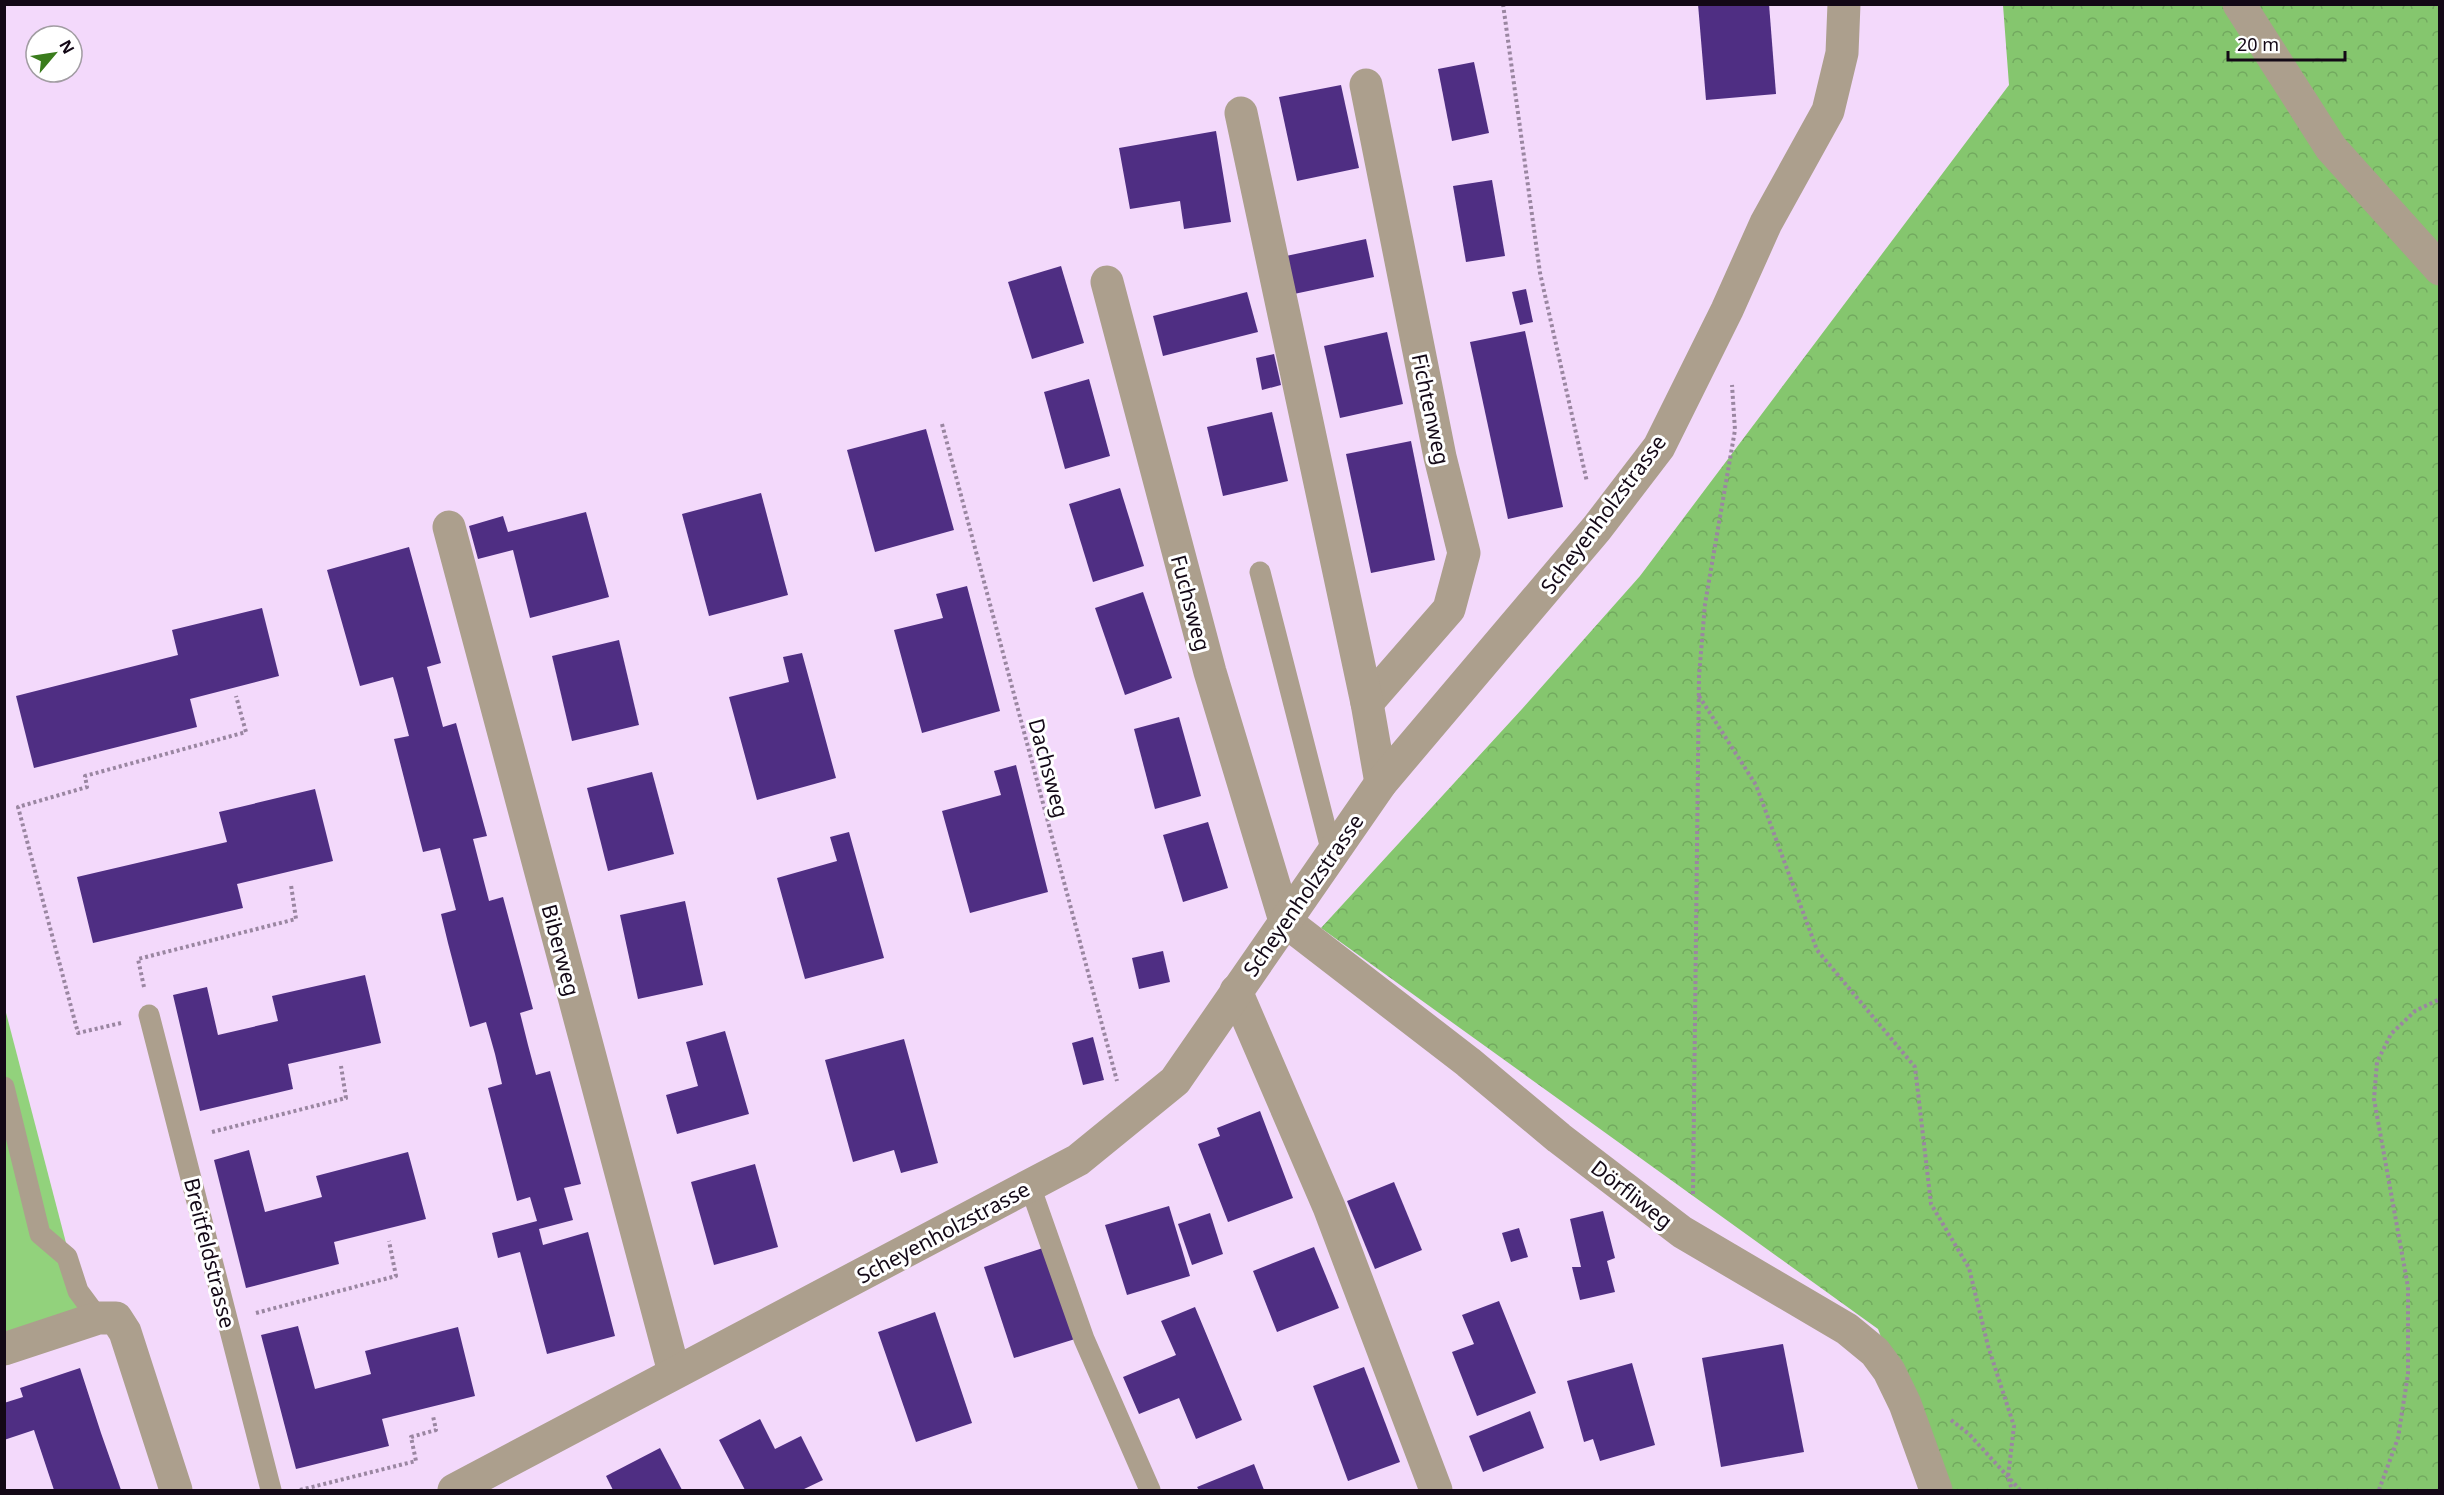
<svg xmlns="http://www.w3.org/2000/svg" width="2444" height="1495" font-family="'Noto Sans',sans-serif">
<defs>
<pattern id="forest-crowns" width="20" height="18" patternUnits="userSpaceOnUse" patternTransform="scale(1.5)"><rect width="20" height="18" fill="#85c66e"/><path d="M2 6a3 3 0 1 1 6 0M12 15a3 3 0 1 1 6 0" fill="none" stroke="#72a95f"/></pattern>
</defs>
<rect width="100%" height="100%" fill="#f3d9fb"/>
<path fill="url(#forest-crowns)" d="M 2003,5 L 2439,5 L 2439,1490 L 1940,1490 L 1878,1329 L 1321,928 L 1522,709 L 1640,576 L 2009,85 Z"/>
<path fill="#92d27c" d="M 4,1005 L 89,1331 L 4,1360 Z"/>
<g fill="#4f2e83">
<path d="M 1698,4 L 1769,4 L 1776,94 L 1706,100 Z"/>
<path d="M 1474,62 L 1489,133 L 1452,141 L 1438,69 Z"/>
<path d="M 1341,85 L 1359,168 L 1297,181 L 1279,97 Z"/>
<path d="M 1216,131 L 1231,222 L 1184,229 L 1180,201 L 1130,209 L 1119,148 Z"/>
<path d="M 1492,180 L 1505,256 L 1466,262 L 1453,186 Z"/>
<path d="M 1366,239 L 1374,277 L 1294,294 L 1286,256 Z"/>
<path d="M 1061,266 L 1084,343 L 1032,359 L 1008,282 Z"/>
<path d="M 1526,289 L 1533,322 L 1520,325 L 1512,292 Z"/>
<path d="M 1247,292 L 1258,332 L 1163,356 L 1153,316 Z"/>
<path d="M 1525,331 L 1563,507 L 1508,519 L 1470,342 Z"/>
<path d="M 1387,332 L 1403,404 L 1340,418 L 1324,346 Z"/>
<path d="M 1274,354 L 1281,385 L 1262,390 L 1256,358 Z"/>
<path d="M 1089,379 L 1110,456 L 1065,469 L 1044,392 Z"/>
<path d="M 1272,412 L 1288,481 L 1223,496 L 1207,427 Z"/>
<path d="M 926,429 L 954,530 L 875,552 L 847,450 Z"/>
<path d="M 1411,441 L 1435,560 L 1371,573 L 1346,454 Z"/>
<path d="M 1120,488 L 1144,566 L 1093,582 L 1069,504 Z"/>
<path d="M 761,493 L 788,595 L 709,616 L 682,514 Z"/>
<path d="M 586,512 L 609,597 L 530,618 L 513,550 L 478,559 L 469,526 L 503,516 L 508,532 Z"/>
<path d="M 409,547 L 441,663 L 427,667 L 443,727 L 456,723 L 487,836 L 473,839 L 489,901 L 503,897 L 533,1009 L 520,1013 L 528,1045 L 536,1075 L 550,1071 L 581,1184 L 564,1188 L 573,1220 L 539,1229 L 543,1245 L 588,1232 L 615,1336 L 547,1354 L 520,1252 L 498,1258 L 492,1233 L 537,1221 L 530,1197 L 517,1201 L 488,1088 L 502,1084 L 495,1054 L 486,1022 L 470,1027 L 448,943 L 441,914 L 456,910 L 440,848 L 423,852 L 394,739 L 409,736 L 397,691 L 393,677 L 360,686 L 327,570 Z"/>
<path d="M 967,586 L 1000,711 L 922,733 L 894,630 L 943,618 L 936,594 Z"/>
<path d="M 1143,592 L 1172,678 L 1125,695 L 1095,608 Z"/>
<path d="M 262,608 L 279,676 L 190,699 L 197,727 L 34,768 L 16,696 L 178,655 L 172,630 Z"/>
<path d="M 619,640 L 639,725 L 572,741 L 552,656 Z"/>
<path d="M 802,653 L 836,778 L 757,800 L 729,697 L 789,682 L 783,657 Z"/>
<path d="M 1179,717 L 1201,796 L 1155,809 L 1134,729 Z"/>
<path d="M 1016,765 L 1048,892 L 970,913 L 942,811 L 1001,795 L 994,771 Z"/>
<path d="M 652,772 L 674,854 L 608,871 L 587,788 Z"/>
<path d="M 315,789 L 333,861 L 237,884 L 243,908 L 93,943 L 77,877 L 227,842 L 219,812 Z"/>
<path d="M 1208,822 L 1228,888 L 1183,902 L 1163,835 Z"/>
<path d="M 849,832 L 884,958 L 805,979 L 777,878 L 837,861 L 830,837 Z"/>
<path d="M 685,901 L 703,985 L 638,999 L 620,915 Z"/>
<path d="M 1163,951 L 1170,982 L 1139,989 L 1132,958 Z"/>
<path d="M 365,975 L 381,1043 L 288,1064 L 293,1089 L 200,1111 L 173,995 L 207,987 L 218,1035 L 278,1021 L 272,996 Z"/>
<path d="M 725,1031 L 749,1114 L 677,1134 L 666,1095 L 698,1086 L 686,1042 Z"/>
<path d="M 1093,1037 L 1104,1080 L 1083,1085 L 1072,1043 Z"/>
<path d="M 904,1039 L 938,1163 L 901,1173 L 894,1150 L 853,1162 L 825,1060 Z"/>
<path d="M 1260,1111 L 1293,1198 L 1228,1222 L 1198,1144 L 1220,1136 L 1217,1128 Z"/>
<path d="M 249,1150 L 265,1212 L 322,1197 L 316,1176 L 408,1152 L 426,1219 L 334,1242 L 339,1264 L 246,1288 L 214,1160 Z"/>
<path d="M 755,1164 L 778,1247 L 714,1265 L 691,1182 Z"/>
<path d="M 1394,1182 L 1422,1250 L 1375,1269 L 1347,1201 Z"/>
<path d="M 1169,1206 L 1190,1276 L 1127,1295 L 1105,1225 Z"/>
<path d="M 1603,1211 L 1615,1258 L 1607,1261 L 1615,1292 L 1580,1300 L 1572,1267 L 1581,1267 L 1570,1219 Z"/>
<path d="M 1210,1213 L 1223,1254 L 1192,1265 L 1178,1224 Z"/>
<path d="M 1519,1228 L 1528,1257 L 1511,1262 L 1502,1233 Z"/>
<path d="M 1046,1247 L 1075,1339 L 1014,1358 L 984,1267 Z"/>
<path d="M 1314,1247 L 1339,1308 L 1277,1332 L 1253,1271 Z"/>
<path d="M 1499,1301 L 1536,1393 L 1477,1416 L 1452,1352 L 1474,1344 L 1462,1315 Z"/>
<path d="M 1195,1307 L 1242,1420 L 1196,1439 L 1179,1398 L 1139,1414 L 1123,1377 L 1176,1355 L 1161,1321 Z"/>
<path d="M 935,1312 L 972,1423 L 916,1442 L 878,1332 Z"/>
<path d="M 298,1326 L 315,1389 L 371,1374 L 365,1351 L 458,1327 L 475,1396 L 382,1419 L 389,1446 L 296,1469 L 261,1335 Z"/>
<path d="M 1783,1344 L 1804,1452 L 1721,1467 L 1702,1358 Z"/>
<path d="M 1632,1363 L 1655,1445 L 1600,1461 L 1593,1439 L 1584,1442 L 1567,1381 Z"/>
<path d="M 1364,1367 L 1400,1462 L 1348,1481 L 1313,1386 Z"/>
<path d="M 80,1368 L 101,1433 L 121,1490 L 54,1490 L 34,1430 L 4,1440 L 4,1403 L 23,1397 L 20,1388 Z"/>
<path d="M 1530,1411 L 1544,1448 L 1483,1472 L 1469,1436 Z"/>
<path d="M 760,1419 L 775,1449 L 801,1436 L 823,1480 L 802,1490 L 745,1490 L 719,1440 Z"/>
<path d="M 660,1448 L 682,1490 L 613,1490 L 606,1476 Z"/>
<path d="M 1254,1464 L 1264,1490 L 1199,1490 L 1197,1487 Z"/>
</g>
<g fill="none" stroke-linecap="round" stroke-linejoin="round">
<g stroke="#9a86a1" stroke-width="4" stroke-dasharray="3 3" stroke-linecap="butt">
<path d="M 1503,4 L 1540,273 L 1587,482"/>
<path d="M 942,424 L 1117,1081"/>
<path d="M 1699,696 L 1756,785 L 1817,950 L 1915,1067 L 1931,1204 L 1969,1268 L 1988,1346 L 2014,1426 L 2008,1477 L 2012,1490"/>
<path d="M 144,987 L 138,959 L 296,919 L 291,885"/>
<path d="M 121,1023 L 78,1033 L 18,807 L 87,787 L 85,776 L 246,732 L 236,696"/>
<path d="M 212,1132 L 346,1098 L 341,1066"/>
<path d="M 1693,1194 L 1699,676 L 1705,604 L 1735,430 L 1732,385"/>
<path d="M 256,1313 L 396,1276 L 389,1241"/>
<path d="M 1951,1420 L 1969,1434 L 2020,1490"/>
<path d="M 300,1490 L 416,1461 L 411,1437 L 436,1430 L 433,1416"/>
<path d="M 2379,1490 L 2398,1438 L 2408,1374 L 2408,1287 L 2374,1099 L 2377,1062 L 2391,1034 L 2415,1011 L 2440,999"/>
</g>
<g stroke="#ac9f8d" stroke-width="21">
<path d="M 1260,572 L 1332,853"/>
<path d="M 149,1015 L 271,1490"/>
<path d="M 4,1087 L 40,1234 L 67,1257 L 78,1291 L 98,1318"/>
<path d="M 1030,1186 L 1084,1339 L 1150,1490"/>
</g>
<g stroke="#ac9f8d" stroke-width="33">
<path d="M 2239,4 L 2331,148 L 2440,269"/>
<path d="M 1366,85 L 1440,457 L 1464,553 L 1449,609 L 1367,703"/>
<path d="M 1241,113 L 1367,703 L 1381,783"/>
<path d="M 1107,282 L 1210,672 L 1285,921 L 1468,1062 L 1559,1138 L 1682,1232 L 1847,1329 L 1875,1352 L 1889,1371 L 1905,1404 L 1936,1490"/>
<path d="M 449,527 L 674,1372"/>
<path d="M 1236,991 L 1329,1207 L 1436,1490"/>
<path d="M 4,1349 L 98,1318 L 116,1318 L 125,1332 L 176,1490"/>
<path d="M 454,1490 L 1078,1160 L 1175,1081 L 1381,783 L 1597,528 L 1659,447 L 1727,310 L 1766,223 L 1828,111 L 1842,53 L 1844,4"/>
</g>
</g>
<g text-anchor="middle" dominant-baseline="central" stroke-width="6" stroke-linejoin="round" paint-order="stroke">
<g font-size="21" fill="#130816" stroke="#fff">
<text transform="translate(1431 409) rotate(78)">Fichtenweg</text>
<text transform="translate(1603 514) rotate(-53)">Scheyenholzstrasse</text>
<text transform="translate(1191 603) rotate(75)">Fuchsweg</text>
<text transform="translate(1049 768) rotate(75)">Dachsweg</text>
<text transform="translate(1303 895) rotate(-55)">Scheyenholzstrasse</text>
<text transform="translate(561 950) rotate(75)">Biberweg</text>
<text transform="translate(1632 1194) rotate(38)">Dörfliweg</text>
<text transform="translate(943 1232) rotate(-28)">Scheyenholzstrasse</text>
<text transform="translate(210 1253) rotate(76)">Breitfeldstrasse</text>
</g>
</g>
<rect width="2444" height="1495" fill="none" stroke="#130816" stroke-width="12"/>
<g transform="translate(54 54) rotate(61)"><circle r="28" fill="#ffffff" stroke="#a19ca2" stroke-width="1.5"/>
<path d="M0-4.5L10 22L0 15L-10 22Z" fill="#3a7c1c"/>
<text y="-9" font-size="16" font-weight="bold" text-anchor="middle" fill="#130816">N</text>
</g>
<path d="M2228 51v9h117v-9" fill="none" stroke="#130816" stroke-width="3"/>
<text x="2237" y="51" font-size="18" fill="#130816" stroke="#ffffff" stroke-width="4.5" paint-order="stroke">20 m</text>
</svg>
